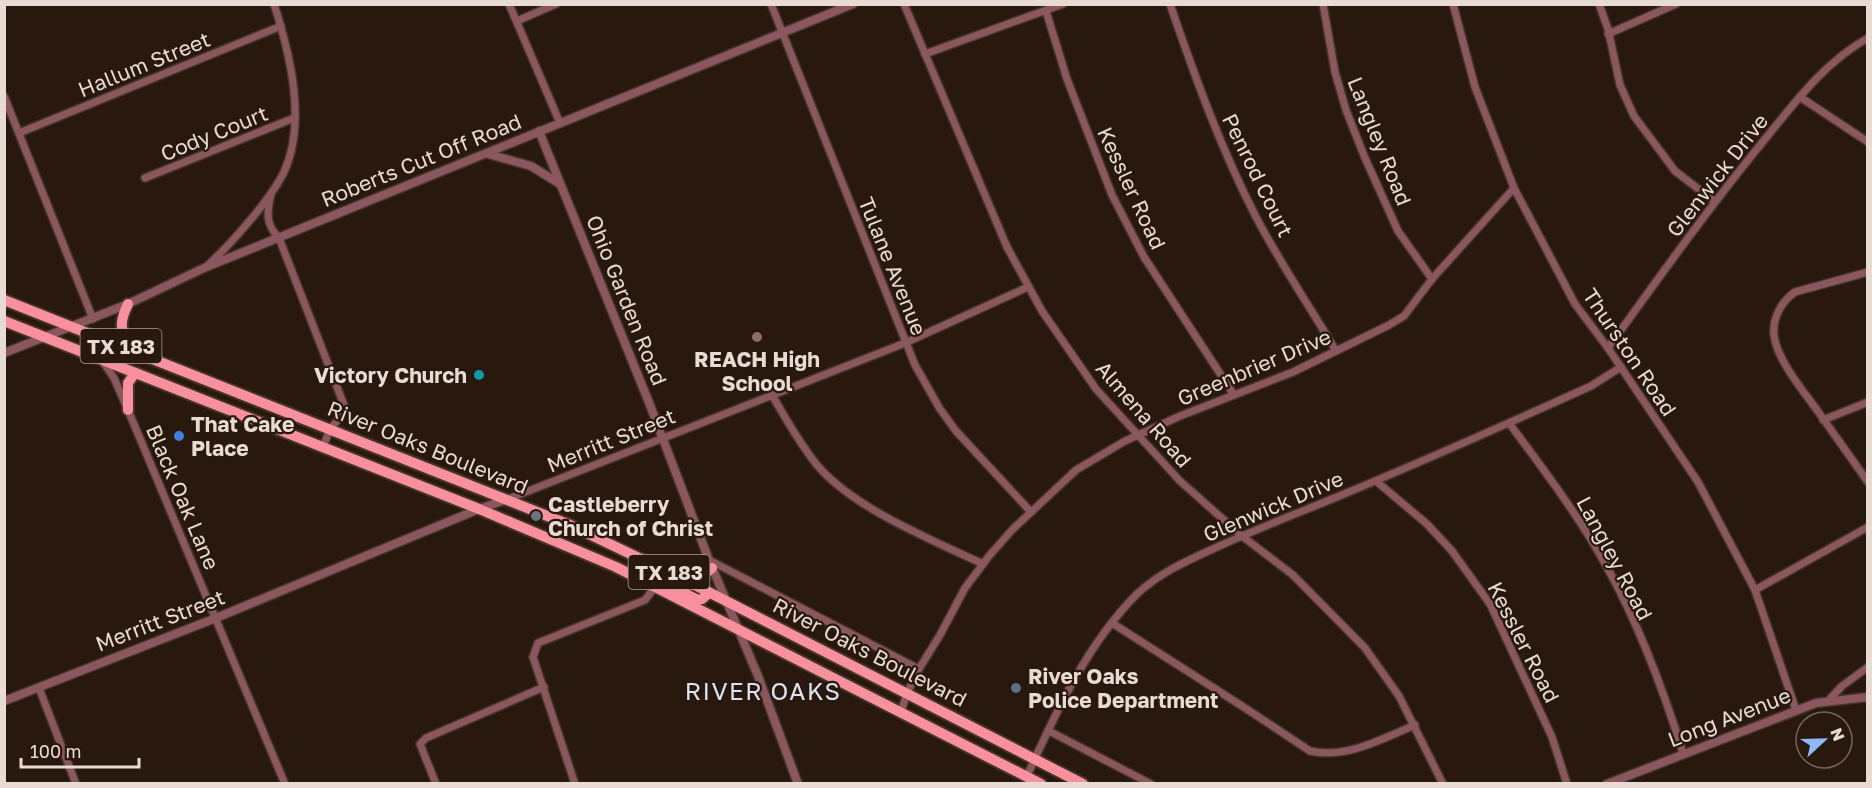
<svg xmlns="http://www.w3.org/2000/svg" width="1872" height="788" font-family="'Golos Text',sans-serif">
<rect width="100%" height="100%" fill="#29180d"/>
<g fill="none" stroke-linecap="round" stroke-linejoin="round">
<g stroke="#443329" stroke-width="10">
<g id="minor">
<path d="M 509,4 L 560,123"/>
<path d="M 771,4 L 915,365 L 940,409 L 956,431 L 1031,512"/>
<path d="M 904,4 L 1007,247 L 1042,311 L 1096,389 L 1180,481 L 1242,536 L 1293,575 L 1365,648 L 1399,696 L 1443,784"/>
<path d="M 1170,4 C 1195,77 1221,149 1256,217 C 1280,263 1310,307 1336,351"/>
<path d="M 1323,4 L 1335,72 L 1346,110 L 1365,158 L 1398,231 L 1432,279"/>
<path d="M 1453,4 L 1475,87 L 1514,188 L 1575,304 L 1608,348 L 1698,482 L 1755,590 L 1796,710"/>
<path d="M 1599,4 L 1608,29 L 1620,85 L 1634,116 L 1675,171 L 1714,201"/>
<path d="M 1046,11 L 1067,79 L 1112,195 L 1144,257 L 1234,395"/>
<path d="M 517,21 L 556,4"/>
<path d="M 1608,34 L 1676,4"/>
<path d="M 925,54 L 1063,4"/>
<path d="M 4,96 L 93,319"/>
<path d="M 1800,97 L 1868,142"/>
<path d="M 19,133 L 281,26"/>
<path d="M 145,178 L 294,118"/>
<path d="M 271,194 C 267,212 265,224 279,238 L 344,405 L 343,414 L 330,429 L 323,447"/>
<path d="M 208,265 C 231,244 271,199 284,172 C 307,122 290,54 274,4"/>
<path d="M 1868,272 L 1795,292 C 1782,301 1772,318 1774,335 C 1776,358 1803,391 1817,410 C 1834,434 1851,458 1868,482"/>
<path d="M 1608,348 C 1658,279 1707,210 1761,144 C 1793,105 1823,63 1868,38"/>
<path d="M 101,359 L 114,378 L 128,410 L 285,784"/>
<path d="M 772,395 C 786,419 799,443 817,465 C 853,508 932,540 983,564"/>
<path d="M 1823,420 L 1868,402"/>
<path d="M 1509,423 C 1544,470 1579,516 1607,567 C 1638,623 1664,692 1683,753"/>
<path d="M 1376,481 L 1427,524 L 1452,551 L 1490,604 L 1552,737 L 1567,784"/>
<path d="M 508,499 L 905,343 L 1028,287"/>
<path d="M 709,560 L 919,669"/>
<path d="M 1755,590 L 1868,527"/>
<path d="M 1112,623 L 1242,706 L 1310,751 C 1346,759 1382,739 1415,725"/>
<path d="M 39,688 L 76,784"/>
<path d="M 1829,700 L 1842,686 L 1868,667"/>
<path d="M 901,712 L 907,693 L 919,669 L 940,635 L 965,588 L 989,556 L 1012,530 L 1076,470 L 1125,441 L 1180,416 L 1293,372 L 1389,325 L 1404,316 L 1432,279 L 1514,188"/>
<path d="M 1049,731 L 1151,784"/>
<path d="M 1027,776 C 1056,712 1087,644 1137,594 C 1159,573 1187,561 1215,548 C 1254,530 1293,515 1332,499 C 1419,463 1505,425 1591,386 L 1621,367"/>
<path d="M 436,784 L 420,744 L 426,738 L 544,687"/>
<path d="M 575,784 L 533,657 L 538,643 L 645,600 L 655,587"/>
</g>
</g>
<g stroke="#443329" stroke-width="11">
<g id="tertiary">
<path d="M 539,131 L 650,405 L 709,560 L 758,676 L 798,784"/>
<path d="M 488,154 L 531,166 L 560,184"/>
<path d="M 4,353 L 128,304 L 204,268 L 853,4"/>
<path d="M 4,701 L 216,618 L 479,509 L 508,499"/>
<path d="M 1607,784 L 1816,703 L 1868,697"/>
</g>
</g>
<g stroke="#443329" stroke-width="14">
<g id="primary">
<path d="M 4,300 L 570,525 L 685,580 L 1083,784"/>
<path d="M 128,304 C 117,326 120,336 140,350"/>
<path d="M 4,321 L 479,509 L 616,567 L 1041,784"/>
<path d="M 128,410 L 128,383 L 135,373"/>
<path d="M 686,580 L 701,577 L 712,568"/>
<path d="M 664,583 L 698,600 L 702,599 L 709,593"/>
</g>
</g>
<use href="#minor" stroke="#89575d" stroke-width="7"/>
<use href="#tertiary" stroke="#89575d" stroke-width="8"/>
<use href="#primary" stroke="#f8909e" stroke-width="10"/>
</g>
<circle fill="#8d6e63" stroke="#29180d" stroke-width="2" cx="757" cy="337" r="6"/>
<circle fill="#0f9aa8" stroke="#29180d" stroke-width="2" cx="479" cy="375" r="6"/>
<circle fill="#3f7fe0" stroke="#29180d" stroke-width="2" cx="179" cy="436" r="6"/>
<circle fill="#6b7280" stroke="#29180d" stroke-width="2" cx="536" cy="516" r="6"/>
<circle fill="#5c6f8a" stroke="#29180d" stroke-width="2" cx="1016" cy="688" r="6"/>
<g text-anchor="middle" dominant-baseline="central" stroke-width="4.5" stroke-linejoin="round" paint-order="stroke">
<g fill="#29180d" stroke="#aea098" stroke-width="1.5">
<rect x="80.5" y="329" width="81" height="34" rx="4.5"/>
<rect x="628.5" y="555" width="81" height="34" rx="4.5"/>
</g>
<g font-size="20" font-weight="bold" fill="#e7dbd4">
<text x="121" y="346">TX 183</text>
<text x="669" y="572">TX 183</text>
</g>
<g font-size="21" fill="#e7dbd4" stroke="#29180d">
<text transform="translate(144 64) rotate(-22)">Hallum Street</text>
<text transform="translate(214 133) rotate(-22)">Cody Court</text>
<text transform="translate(1380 141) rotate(68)">Langley Road</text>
<text transform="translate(421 160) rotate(-22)">Roberts Cut Off Road</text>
<text transform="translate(1258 175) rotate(64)">Penrod Court</text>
<text transform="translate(1717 175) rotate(-52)">Glenwick Drive</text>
<text transform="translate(1132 188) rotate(65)">Kessler Road</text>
<text transform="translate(893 266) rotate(68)">Tulane Avenue</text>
<text transform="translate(627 300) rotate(68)">Ohio Garden Road</text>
<text transform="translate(1630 352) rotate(56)">Thurston Road</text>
<text transform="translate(1254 367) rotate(-23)">Greenbrier Drive</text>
<text transform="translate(1144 414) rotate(49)">Almena Road</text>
<text transform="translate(611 440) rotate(-22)">Merritt Street</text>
<text transform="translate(428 447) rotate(22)">River Oaks Boulevard</text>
<text transform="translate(183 497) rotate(67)">Black Oak Lane</text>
<text transform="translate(1273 506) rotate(-23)">Glenwick Drive</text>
<text transform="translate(1615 558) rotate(62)">Langley Road</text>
<text transform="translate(160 620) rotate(-21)">Merritt Street</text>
<text transform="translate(1524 642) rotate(63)">Kessler Road</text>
<text transform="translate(870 652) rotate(27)">River Oaks Boulevard</text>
<text transform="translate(1729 717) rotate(-21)">Long Avenue</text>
</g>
<g font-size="21" font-weight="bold" fill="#e7dbd4" stroke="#29180d" text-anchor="start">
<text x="757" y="359" text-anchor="middle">REACH High<tspan x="757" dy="24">School</tspan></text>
<text x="467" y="375" text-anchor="end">Victory Church</text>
<text x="191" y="424">That Cake<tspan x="191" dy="24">Place</tspan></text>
<text x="548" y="504">Castleberry<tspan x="548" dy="24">Church of Christ</tspan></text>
<text x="1028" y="676">River Oaks<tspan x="1028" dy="24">Police Department</tspan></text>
</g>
<g font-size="24" letter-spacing="1.5" fill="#dce4f2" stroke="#29180d">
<text x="763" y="690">RIVER OAKS</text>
</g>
</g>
<rect width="1872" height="788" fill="none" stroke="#e7dbd4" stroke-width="12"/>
<g transform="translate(1824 740) rotate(68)"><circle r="28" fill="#29180d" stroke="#75665d" stroke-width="1.5"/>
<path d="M0-4.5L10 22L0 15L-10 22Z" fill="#90b8fd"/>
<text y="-9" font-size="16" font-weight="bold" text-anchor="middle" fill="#e7dbd4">N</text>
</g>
<path d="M21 758v9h118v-9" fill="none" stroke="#e7dbd4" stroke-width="3"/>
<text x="30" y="758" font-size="18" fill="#e7dbd4" stroke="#29180d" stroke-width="4.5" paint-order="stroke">100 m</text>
</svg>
